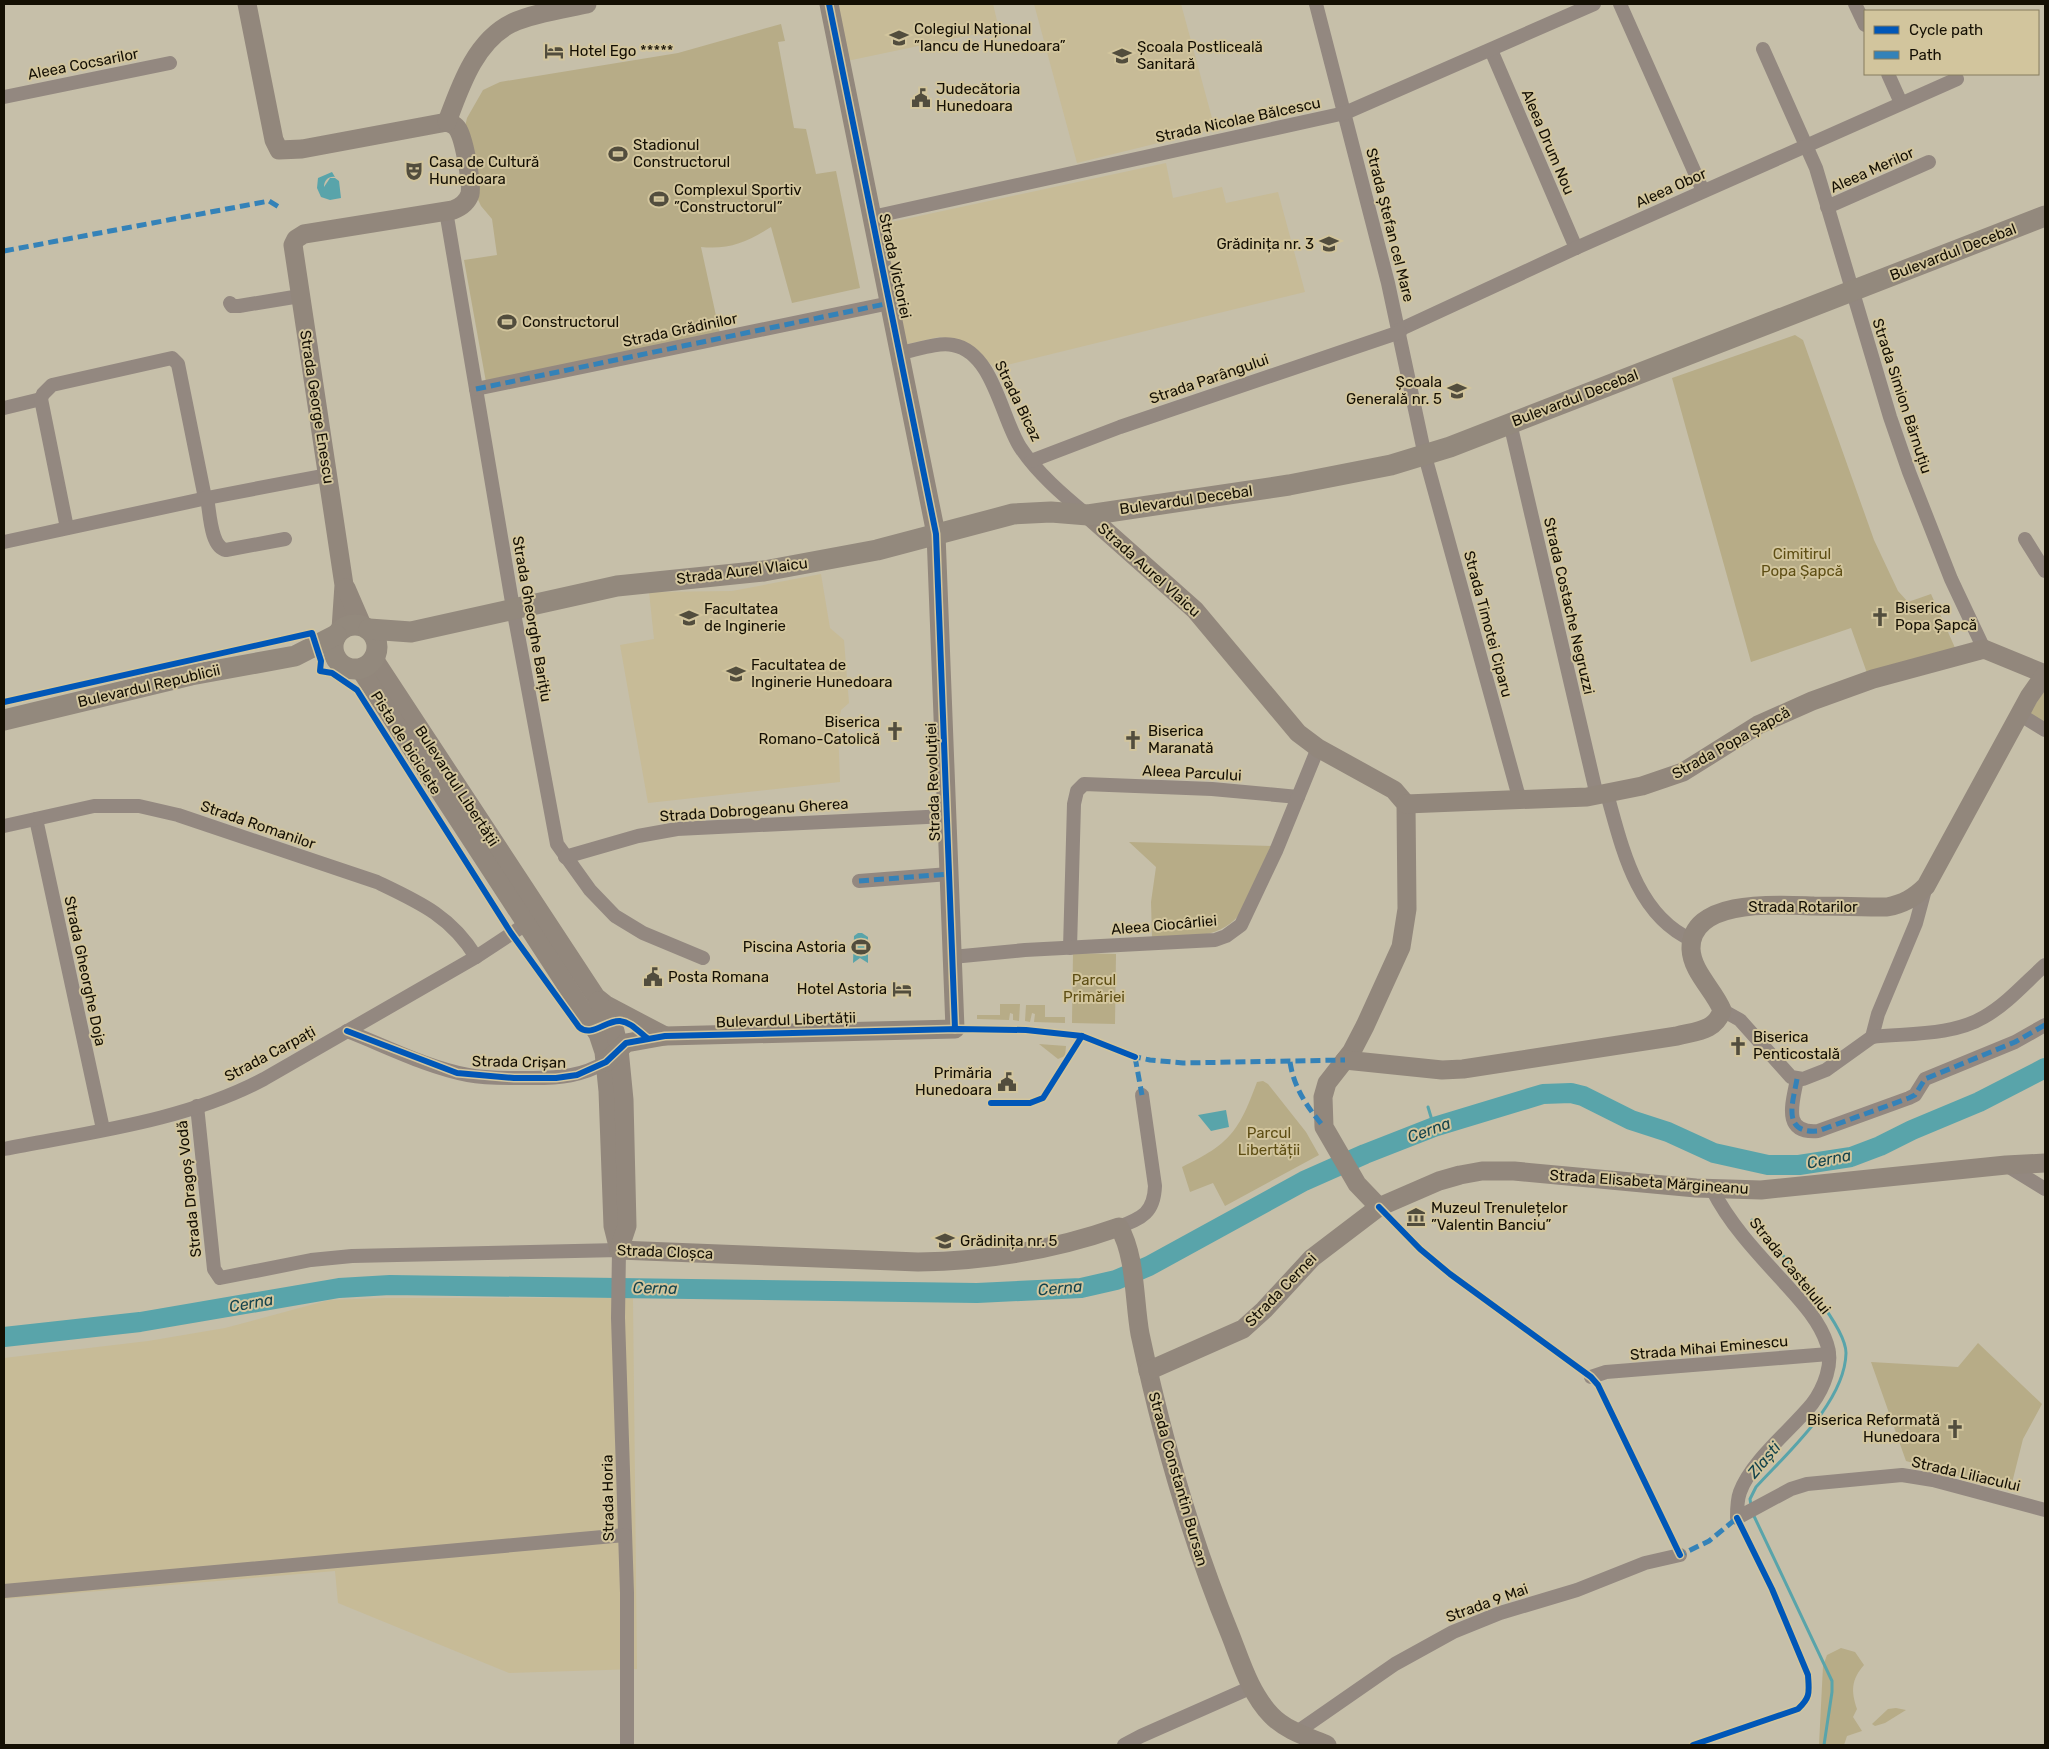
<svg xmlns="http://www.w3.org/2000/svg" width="2049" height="1749" font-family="Rubik,sans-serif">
<rect width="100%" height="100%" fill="#c6bfa9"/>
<g fill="#c7bb97">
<path d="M 835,4 L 993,4 L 999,29 L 847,61 Z"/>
<path d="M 1034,4 L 1181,4 L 1215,129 L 1077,163 Z"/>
<path d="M 1166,163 L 1173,198 L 1222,187 L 1226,203 L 1278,192 L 1305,292 L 995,368 L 966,342 L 939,337 L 907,344 L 882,224 Z"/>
<path d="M 821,574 L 830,628 L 844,640 L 849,703 L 841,710 L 838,725 L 840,782 L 648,803 L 620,645 L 654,639 L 649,592 L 732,591 Z"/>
<path d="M 385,1298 L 633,1298 L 637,1669 L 509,1673 L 338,1603 L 335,1571 L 4,1599 L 4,1358 L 148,1341 L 225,1328 L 329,1300 Z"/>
</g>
<g fill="#b7ac87">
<path d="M 781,24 L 785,41 L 778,42 L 794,128 L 806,129 L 816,174 L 836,171 L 860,288 L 792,303 L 771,227 C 747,242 729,250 701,247 L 720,334 L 486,382 L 464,260 L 497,255 L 492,219 L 481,206 L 474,191 L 464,131 L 467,118 L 483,90 L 500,82 L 678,53 Z"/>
<path d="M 1795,335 L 1803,340 L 1874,540 L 1898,591 L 1908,602 L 1931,594 L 1956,650 L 1867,673 L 1851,628 L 1751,662 L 1672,378 Z"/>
<path d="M 2045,690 L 2045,723 L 2029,714 Z"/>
<path d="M 1129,842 L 1273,846 L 1239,915 C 1218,941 1182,936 1152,938 L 1151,902 L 1156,867 Z"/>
<path d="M 1073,953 L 1116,954 L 1115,1024 L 1072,1023 Z"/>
<path d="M 1000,1004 L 1020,1004 L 1019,1021 L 1013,1020 L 1013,1014 L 1010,1013 L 1009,1020 L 977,1019 L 977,1015 L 1000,1015 Z"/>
<path d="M 1026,1005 L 1045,1005 L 1045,1017 L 1065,1017 L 1065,1023 L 1034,1022 L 1035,1014 L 1032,1013 L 1030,1022 L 1025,1021 Z"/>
<path d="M 1039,1044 L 1066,1046 L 1065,1056 L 1058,1059 Z"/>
<path d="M 1263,1081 L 1268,1084 L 1306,1132 L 1319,1155 L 1225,1206 L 1213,1183 L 1190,1192 L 1182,1167 C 1230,1144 1239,1131 1257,1082 Z"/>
<path d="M 1978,1343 L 2042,1404 L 2023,1439 L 2010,1491 L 1906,1461 L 1871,1362 L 1958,1367 Z"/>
<path d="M 1841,1648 L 1855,1652 L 1864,1665 C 1851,1680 1851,1691 1857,1709 L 1853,1717 L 1862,1731 L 1847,1736 L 1844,1745 L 1819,1745 L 1823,1666 L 1827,1655 Z"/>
<path d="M 1896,1708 L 1906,1710 L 1885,1723 L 1875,1726 L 1872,1724 L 1888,1709 Z"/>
</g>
<g fill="#59a4aa">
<path d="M 332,172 L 335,177 C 329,176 324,180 324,187 L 330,178 L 335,178 L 339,181 L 341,198 L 330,200 L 321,197 L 317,188 L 318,178 Z"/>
<path d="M 858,933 L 862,933 L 868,937 L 868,963 L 860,958 L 853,963 L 854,936 Z"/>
<path d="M 1226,1110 L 1229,1127 L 1211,1131 L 1198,1115 Z"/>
</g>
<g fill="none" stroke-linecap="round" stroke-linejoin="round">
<g stroke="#59a4aa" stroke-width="3">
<path d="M 1428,1107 L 1434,1127"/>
<path d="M 1751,1506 L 1750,1499 L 1756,1487 C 1787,1453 1845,1402 1846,1353 C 1846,1322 1774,1246 1752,1220"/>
<path d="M 1753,1514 L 1832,1681 L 1832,1692 L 1824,1745"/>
</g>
<path stroke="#59a4aa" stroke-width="20" d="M 4,1337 L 140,1322 L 339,1288 L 390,1285 L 977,1293 L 1081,1288 L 1116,1280 L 1149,1266 L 1304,1181 L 1365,1154 L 1434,1127 L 1543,1094 L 1571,1093 L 1583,1096 L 1631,1120 L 1668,1132 L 1714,1153 L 1768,1165 L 1799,1165 L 1851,1157 L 1880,1146 L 1912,1130 L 1979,1102 L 2045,1068"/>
<g stroke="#938880" stroke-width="14">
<path d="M 1316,4 L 1388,283 L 1425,456 L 1520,801"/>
<path d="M 1620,4 L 1703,191"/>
<path d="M 1855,4 L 1865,25"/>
<path d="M 1763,49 L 1816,168 L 1890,417 L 1909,472 L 1951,579 L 1984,649"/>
<path d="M 1491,50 L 1576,248"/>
<path d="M 1888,74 L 1901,103"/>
<path d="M 4,97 L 170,63"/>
<path d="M 1827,207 L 1929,162"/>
<path d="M 446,211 L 513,608 L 557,844 L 590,890 L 615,916 L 643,933 L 703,958"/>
<path d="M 872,217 L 1345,113 L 1594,4"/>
<path d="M 230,303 L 232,306 L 239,306 L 300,296"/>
<path d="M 1399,330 L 1576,248 L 1957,79"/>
<path d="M 900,353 C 916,350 937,342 953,345 C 993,352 1001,417 1020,447 C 1037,473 1063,495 1087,515"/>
<path d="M 476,389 L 890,303"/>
<path d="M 4,408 L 41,399"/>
<path d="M 1510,423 L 1597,796"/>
<path d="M 1031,461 L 1120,427 L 1400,332"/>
<path d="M 207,498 C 210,512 210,547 226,550 L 285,539"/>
<path d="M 67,528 L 41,399 L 43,394 L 52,385 L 172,358 L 178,364 L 205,498"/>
<path d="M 2025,539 L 2045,571"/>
<path d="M 4,542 L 207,498 L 327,475"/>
<path d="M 2019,714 L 2045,730"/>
<path d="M 1607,794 C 1622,847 1636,915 1692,940"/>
<path d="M 36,819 L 103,1129"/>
<path d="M 4,826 L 94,806 L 139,806 L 178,815 L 377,882 C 419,902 451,916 476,957"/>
<path d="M 565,857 L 638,836 L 677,829 L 947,816"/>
<path d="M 859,881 L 949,874"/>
<path d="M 1070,948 L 1074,804 L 1077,791 L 1084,784 L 1212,789 L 1298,797"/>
<path d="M 952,957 L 1025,950 L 1215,940 L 1226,936 L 1241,925 L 1276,851 L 1318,748"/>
<path d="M 1722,1010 L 1740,1020 L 1791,1077 L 1803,1079 L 1826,1070 L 1872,1037 L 1878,1014 L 1916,923 L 1926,886"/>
<path d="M 347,1031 C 386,1046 426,1067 468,1075 C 489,1079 511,1078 533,1078 C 560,1078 582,1076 606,1062"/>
<path d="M 1872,1037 C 1908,1033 1952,1036 1984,1017 C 2007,1004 2026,982 2045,965"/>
<path d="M 1797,1079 C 1793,1102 1781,1134 1818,1131 L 1909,1098 L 1915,1095 L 1925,1079 L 2015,1042 L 2045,1025"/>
<path d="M 197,1106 L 214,1269 L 220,1278 L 311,1260 L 352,1256 L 619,1250 L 618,1318 L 627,1593 L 627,1745"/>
<path d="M 4,1149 C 90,1132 185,1121 264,1079 L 476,957 L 526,924"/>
<path d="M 2006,1165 L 2045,1189"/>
<path d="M 1712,1189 C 1729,1223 1756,1252 1781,1279 C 1798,1298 1819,1319 1827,1344 C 1834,1363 1824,1388 1812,1404 C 1790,1431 1752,1460 1740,1492 C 1737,1500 1737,1509 1737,1518 L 1791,1489 L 1807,1484 L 1902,1475 L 1933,1480 L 2045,1510"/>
<path d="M 1119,1227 C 1142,1218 1154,1213 1155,1186 L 1142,1095"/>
<path d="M 1591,1377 L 1606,1372 L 1829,1354"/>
<path d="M 4,1591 L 625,1535"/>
<path d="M 1297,1732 L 1395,1664 L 1453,1632 L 1500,1613 L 1577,1590 L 1645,1563 L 1680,1555"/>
<path d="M 1124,1745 L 1141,1736 L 1252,1687"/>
</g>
<g stroke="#92877c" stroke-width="19">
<path d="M 247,4 L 274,140 L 279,150 L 302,149 L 447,122 C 451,124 454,124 457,128 C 464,137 472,183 470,194 C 467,203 461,207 453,210 L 304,234 L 296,239 L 293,245 L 344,585 L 341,629"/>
<path d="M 447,122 C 460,87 475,41 512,23 C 534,13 563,9 587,4"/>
<path d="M 1088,515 L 1195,610 L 1298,733 L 1318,748 L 1394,790 L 1406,804 L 1407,909 L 1401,947 L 1365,1026 L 1352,1051 L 1327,1083 L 1323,1097 L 1324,1127 L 1357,1184 L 1379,1207"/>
<path d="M 346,588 L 362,625"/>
<path d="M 374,659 L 596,997 L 606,1005 L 665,1036"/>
<path d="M 360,669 L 598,1034 L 604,1052 L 608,1091 L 613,1226 L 619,1250"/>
<path d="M 1406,804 L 1587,797 L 1642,786 L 1683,772 L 1758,725 L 1812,701 L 1873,679 L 1984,649 L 2045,674"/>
<path d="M 598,1001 L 615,1031 L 619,1049 L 624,1100 L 627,1226 L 619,1250"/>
<path d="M 1345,1060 L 1442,1070 L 1463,1069 L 1677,1036 C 1696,1031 1716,1031 1722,1010 C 1714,990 1692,972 1691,949 C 1690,897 1782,905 1814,906 C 1838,906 1862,907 1887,907 C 1903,904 1914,898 1926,886 L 2029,697 L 2045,674"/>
<path d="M 606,1062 L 626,1043 L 665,1036 L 955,1029 L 936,534 L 829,4"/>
<path d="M 619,1250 L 918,1262 C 987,1261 1054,1250 1119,1227 C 1136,1256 1134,1301 1140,1334 C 1162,1437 1190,1537 1230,1634 C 1241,1662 1250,1693 1271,1715 C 1285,1730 1308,1737 1327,1745"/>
<path d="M 1148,1371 L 1243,1329 L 1264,1310 L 1312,1258 L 1379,1207 L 1439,1181 L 1460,1175 L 1482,1171 L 1514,1171 L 1696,1188 L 1761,1190 L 2006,1165 L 2045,1163"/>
</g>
<g stroke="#93897d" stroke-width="21">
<circle cx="355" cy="647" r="22"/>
<path d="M 369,629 L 411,632 L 617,586 L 764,571 L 877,550 L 1013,514 L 1051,512 L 1088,515 L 1289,485 L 1391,465 L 1450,447 L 2045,216"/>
<path d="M 4,720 L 191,675 L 295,656 L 336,635"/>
</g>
<g stroke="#3482b8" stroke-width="5" stroke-dasharray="10 5" stroke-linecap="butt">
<path d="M 4,251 L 269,201 L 279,207"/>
<path d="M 476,389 L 890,303"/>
<path d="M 859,881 L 949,874"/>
<path d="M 1131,1056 L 1150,1060 L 1183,1063 L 1345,1060"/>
<path d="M 1135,1057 L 1142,1095"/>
<path d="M 1290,1062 C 1294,1088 1307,1107 1324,1127"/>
<path d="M 1797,1079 C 1793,1102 1781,1134 1818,1131 L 1909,1098 L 1915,1095 L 1925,1079 L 2015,1042 L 2045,1025"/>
<path d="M 1678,1551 L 1680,1555 L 1709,1541 L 1737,1518 L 1738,1520"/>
</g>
<g stroke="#d2c59d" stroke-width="9">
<g id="cycleway">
<path d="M 829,4 L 936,534 L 955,1029"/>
<path d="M 4,702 L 312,633 L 321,661 L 320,671 L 332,673 L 357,690 L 511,933 L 579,1027 C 591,1038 606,1020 620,1021 C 631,1022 639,1032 647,1038"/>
<path d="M 347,1031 L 457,1073 L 514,1078 L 556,1078 L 577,1075 L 606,1062 L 626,1043 L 665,1036 L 958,1029 L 1026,1030 L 1082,1036 L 1135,1057"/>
<path d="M 991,1103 L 1030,1103 L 1043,1098 L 1082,1036"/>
<path d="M 1379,1207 L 1420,1249 L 1450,1274 L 1591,1377 L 1598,1385 L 1680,1555"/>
<path d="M 1693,1745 L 1798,1709 C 1811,1697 1809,1692 1808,1675 L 1772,1589 L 1737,1518"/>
</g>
</g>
<use href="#cycleway" stroke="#0057b8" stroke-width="6"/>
</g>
<defs>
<g id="university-bare" transform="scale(1.5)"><path d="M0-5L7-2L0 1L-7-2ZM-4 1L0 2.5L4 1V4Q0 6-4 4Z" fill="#524d3d" stroke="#d2c59d" stroke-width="2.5" paint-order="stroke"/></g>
<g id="hotel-bare" transform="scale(1.5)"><path d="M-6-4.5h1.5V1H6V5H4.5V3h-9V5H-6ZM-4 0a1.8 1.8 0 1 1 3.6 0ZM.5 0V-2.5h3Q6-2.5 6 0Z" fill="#524d3d" stroke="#d2c59d" stroke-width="2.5" paint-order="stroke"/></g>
<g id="civic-bare" transform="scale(1.5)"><path d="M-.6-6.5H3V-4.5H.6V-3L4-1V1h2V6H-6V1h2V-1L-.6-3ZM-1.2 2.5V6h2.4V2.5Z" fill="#524d3d" stroke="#d2c59d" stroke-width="2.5" paint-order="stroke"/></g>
<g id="stadium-bare" transform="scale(1.5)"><path d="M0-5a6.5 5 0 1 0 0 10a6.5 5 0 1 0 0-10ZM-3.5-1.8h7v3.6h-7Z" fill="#524d3d" stroke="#d2c59d" stroke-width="2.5" paint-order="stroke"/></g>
<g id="theatre-bare" transform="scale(1.5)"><path d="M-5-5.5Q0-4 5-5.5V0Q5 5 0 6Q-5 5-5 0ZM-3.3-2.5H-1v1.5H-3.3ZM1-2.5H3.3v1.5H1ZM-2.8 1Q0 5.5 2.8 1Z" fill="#524d3d" stroke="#d2c59d" stroke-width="2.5" paint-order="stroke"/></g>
<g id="school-bare" transform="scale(1.5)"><path d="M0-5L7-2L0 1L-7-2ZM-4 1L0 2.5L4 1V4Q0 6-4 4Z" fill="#524d3d" stroke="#d2c59d" stroke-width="2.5" paint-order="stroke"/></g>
<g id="church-bare" transform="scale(1.5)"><path d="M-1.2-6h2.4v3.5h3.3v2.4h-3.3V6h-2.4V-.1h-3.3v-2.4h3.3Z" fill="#524d3d" stroke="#d2c59d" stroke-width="2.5" paint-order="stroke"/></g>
<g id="museum-bare" transform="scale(1.5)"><path d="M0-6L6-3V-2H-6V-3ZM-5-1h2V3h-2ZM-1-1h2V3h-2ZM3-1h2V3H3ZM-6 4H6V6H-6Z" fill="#524d3d" stroke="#d2c59d" stroke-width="2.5" paint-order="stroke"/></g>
</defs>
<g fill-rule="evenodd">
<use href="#university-bare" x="899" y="38"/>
<use href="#hotel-bare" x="554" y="51"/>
<use href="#university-bare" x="1122" y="56"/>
<use href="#civic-bare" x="921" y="98"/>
<use href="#stadium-bare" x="618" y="154"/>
<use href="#theatre-bare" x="414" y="171"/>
<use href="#stadium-bare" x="659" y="199"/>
<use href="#school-bare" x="1329" y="244"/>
<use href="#stadium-bare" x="507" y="322"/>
<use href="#school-bare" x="1457" y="391"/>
<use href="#church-bare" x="1880" y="617"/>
<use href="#university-bare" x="689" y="618"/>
<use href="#university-bare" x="736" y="674"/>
<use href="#church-bare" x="895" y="731"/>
<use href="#church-bare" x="1133" y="740"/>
<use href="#stadium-bare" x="861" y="947"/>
<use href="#civic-bare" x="653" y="977"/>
<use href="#hotel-bare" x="902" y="989"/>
<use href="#church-bare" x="1738" y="1046"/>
<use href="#civic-bare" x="1007" y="1082"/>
<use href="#museum-bare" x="1416" y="1217"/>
<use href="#school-bare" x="945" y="1241"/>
<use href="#church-bare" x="1955" y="1429"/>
</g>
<g text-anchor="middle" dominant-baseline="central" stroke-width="4" stroke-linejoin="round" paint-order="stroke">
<g font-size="15" fill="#140f03" stroke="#d2c59d" text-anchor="start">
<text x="914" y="29">Colegiul Național<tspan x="914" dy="17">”Iancu de Hunedoara”</tspan></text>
<text x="1137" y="47">Școala Postliceală<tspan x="1137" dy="17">Sanitară</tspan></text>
<text x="569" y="51">Hotel Ego *****</text>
<text x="936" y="89">Judecătoria<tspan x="936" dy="17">Hunedoara</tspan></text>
<text x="633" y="145">Stadionul<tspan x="633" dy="17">Constructorul</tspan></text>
<text x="429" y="162">Casa de Cultură<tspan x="429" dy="17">Hunedoara</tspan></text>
<text x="674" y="190">Complexul Sportiv<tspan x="674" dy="17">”Constructorul”</tspan></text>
<text x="1314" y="244" text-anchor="end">Grădinița nr. 3</text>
<text x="522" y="322">Constructorul</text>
<text x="1442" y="382" text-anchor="end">Școala<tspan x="1442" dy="17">Generală nr. 5</tspan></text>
<text x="1895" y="608">Biserica<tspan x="1895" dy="17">Popa Șapcă</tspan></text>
<text x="704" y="609">Facultatea<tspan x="704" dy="17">de Inginerie</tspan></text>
<text x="751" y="665">Facultatea de<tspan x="751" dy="17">Inginerie Hunedoara</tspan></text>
<text x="880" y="722" text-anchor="end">Biserica<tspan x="880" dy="17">Romano-Catolică</tspan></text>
<text x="1148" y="731">Biserica<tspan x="1148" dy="17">Maranată</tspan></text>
<text x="846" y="947" text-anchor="end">Piscina Astoria</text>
<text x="668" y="977">Posta Romana</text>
<text x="887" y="989" text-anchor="end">Hotel Astoria</text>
<text x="1753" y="1037">Biserica<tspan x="1753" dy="17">Penticostală</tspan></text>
<text x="992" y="1073" text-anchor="end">Primăria<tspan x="992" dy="17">Hunedoara</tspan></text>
<text x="1431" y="1208">Muzeul Trenulețelor<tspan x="1431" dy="17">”Valentin Banciu”</tspan></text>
<text x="960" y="1241">Grădinița nr. 5</text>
<text x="1940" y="1420" text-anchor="end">Biserica Reformată<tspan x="1940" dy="17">Hunedoara</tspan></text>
</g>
<g font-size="15" fill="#140f03" stroke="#d2c59d">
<text transform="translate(83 64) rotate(-11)">Aleea Cocsarilor</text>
<text transform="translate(1238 120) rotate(-12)">Strada Nicolae Bălcescu</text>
<text transform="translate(1548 142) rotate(67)">Aleea Drum Nou</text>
<text transform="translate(1872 170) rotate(-24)">Aleea Merilor</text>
<text transform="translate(1671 188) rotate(-24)">Aleea Obor</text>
<text transform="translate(1390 225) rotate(76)">Strada Ștefan cel Mare</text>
<text transform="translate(1953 252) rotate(-21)">Bulevardul Decebal</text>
<text transform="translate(895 266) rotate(78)">Strada Victoriei</text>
<text transform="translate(680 330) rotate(-12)">Strada Grădinilor</text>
<text transform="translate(1209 379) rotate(-19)">Strada Parângului</text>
<text transform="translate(1902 396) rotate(72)">Strada Simion Bărnuțiu</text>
<text transform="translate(1575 398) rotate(-21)">Bulevardul Decebal</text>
<text transform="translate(1018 401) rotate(64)">Strada Bicaz</text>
<text transform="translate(317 407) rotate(81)">Strada George Enescu</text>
<text transform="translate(1186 500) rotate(-8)">Bulevardul Decebal</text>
<text transform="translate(1149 570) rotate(42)">Strada Aurel Vlaicu</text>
<text transform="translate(742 571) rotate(-7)">Strada Aurel Vlaicu</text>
<text transform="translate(1569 606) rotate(77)">Strada Costache Negruzzi</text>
<text transform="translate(532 619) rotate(80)">Strada Gheorghe Barițiu</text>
<text transform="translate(1488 624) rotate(75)">Strada Timotei Ciparu</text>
<text transform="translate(149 686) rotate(-13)">Bulevardul Republicii</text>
<text transform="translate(406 743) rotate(58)">Pista de biciclete</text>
<text transform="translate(1731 743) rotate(-29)">Strada Popa Șapcă</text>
<text transform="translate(1192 773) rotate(3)">Aleea Parcului</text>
<text transform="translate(933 782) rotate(-92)">Strada Revoluției</text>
<text transform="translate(457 786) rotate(57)">Bulevardul Libertății</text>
<text transform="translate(754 810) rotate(-4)">Strada Dobrogeanu Gherea</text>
<text transform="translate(258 825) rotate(19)">Strada Romanilor</text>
<text x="1803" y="907">Strada Rotarilor</text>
<text transform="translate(1164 925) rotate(-5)">Aleea Ciocârliei</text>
<text transform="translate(85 971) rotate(78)">Strada Gheorghe Doja</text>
<text transform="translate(786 1020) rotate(-2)">Bulevardul Libertății</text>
<text transform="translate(270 1054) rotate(-28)">Strada Carpați</text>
<text transform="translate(519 1062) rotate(1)">Strada Crișan</text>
<text transform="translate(1649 1182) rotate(4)">Strada Elisabeta Mărgineanu</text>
<text transform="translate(189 1189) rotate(-96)">Strada Dragoș Vodă</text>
<text transform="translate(665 1252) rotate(2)">Strada Cloșca</text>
<text transform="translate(1790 1266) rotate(51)">Strada Castelului</text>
<text transform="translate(1281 1290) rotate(-46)">Strada Cernei</text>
<text transform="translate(1709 1348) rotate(-5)">Strada Mihai Eminescu</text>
<text transform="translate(1966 1474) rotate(13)">Strada Liliacului</text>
<text transform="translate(1178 1479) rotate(74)">Strada Constantin Bursan</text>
<text transform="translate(608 1498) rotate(-91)">Strada Horia</text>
<text transform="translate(1487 1603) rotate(-20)">Strada 9 Mai</text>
</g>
<g font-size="15" fill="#5e4e14" stroke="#d2c59d">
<text x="1802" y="554">Cimitirul<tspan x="1802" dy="17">Popa Șapcă</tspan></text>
<text x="1094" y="980">Parcul<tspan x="1094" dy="17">Primăriei</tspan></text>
<text x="1269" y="1133">Parcul<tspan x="1269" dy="17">Libertății</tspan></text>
</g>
<g font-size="16" font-style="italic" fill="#14434c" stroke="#d2c59d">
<text transform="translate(1429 1130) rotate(-20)">Cerna</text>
<text transform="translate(1829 1159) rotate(-11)">Cerna</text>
<text transform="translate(655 1288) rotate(1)">Cerna</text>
<text transform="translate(1060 1288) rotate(-5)">Cerna</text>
<text transform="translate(251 1303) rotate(-10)">Cerna</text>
<text transform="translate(1764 1460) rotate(-50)">Zlaști</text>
</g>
</g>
<rect width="2049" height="1749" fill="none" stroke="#140f03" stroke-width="10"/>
<rect x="1864" y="10" width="175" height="65" fill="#d2c59d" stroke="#867c5f"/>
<rect x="1874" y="26" width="25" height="8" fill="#0057b8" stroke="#867c5f"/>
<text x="1909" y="35" font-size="15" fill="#140f03">Cycle path</text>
<rect x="1874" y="51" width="25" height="8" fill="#3482b8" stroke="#867c5f"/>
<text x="1909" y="60" font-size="15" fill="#140f03">Path</text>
</svg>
